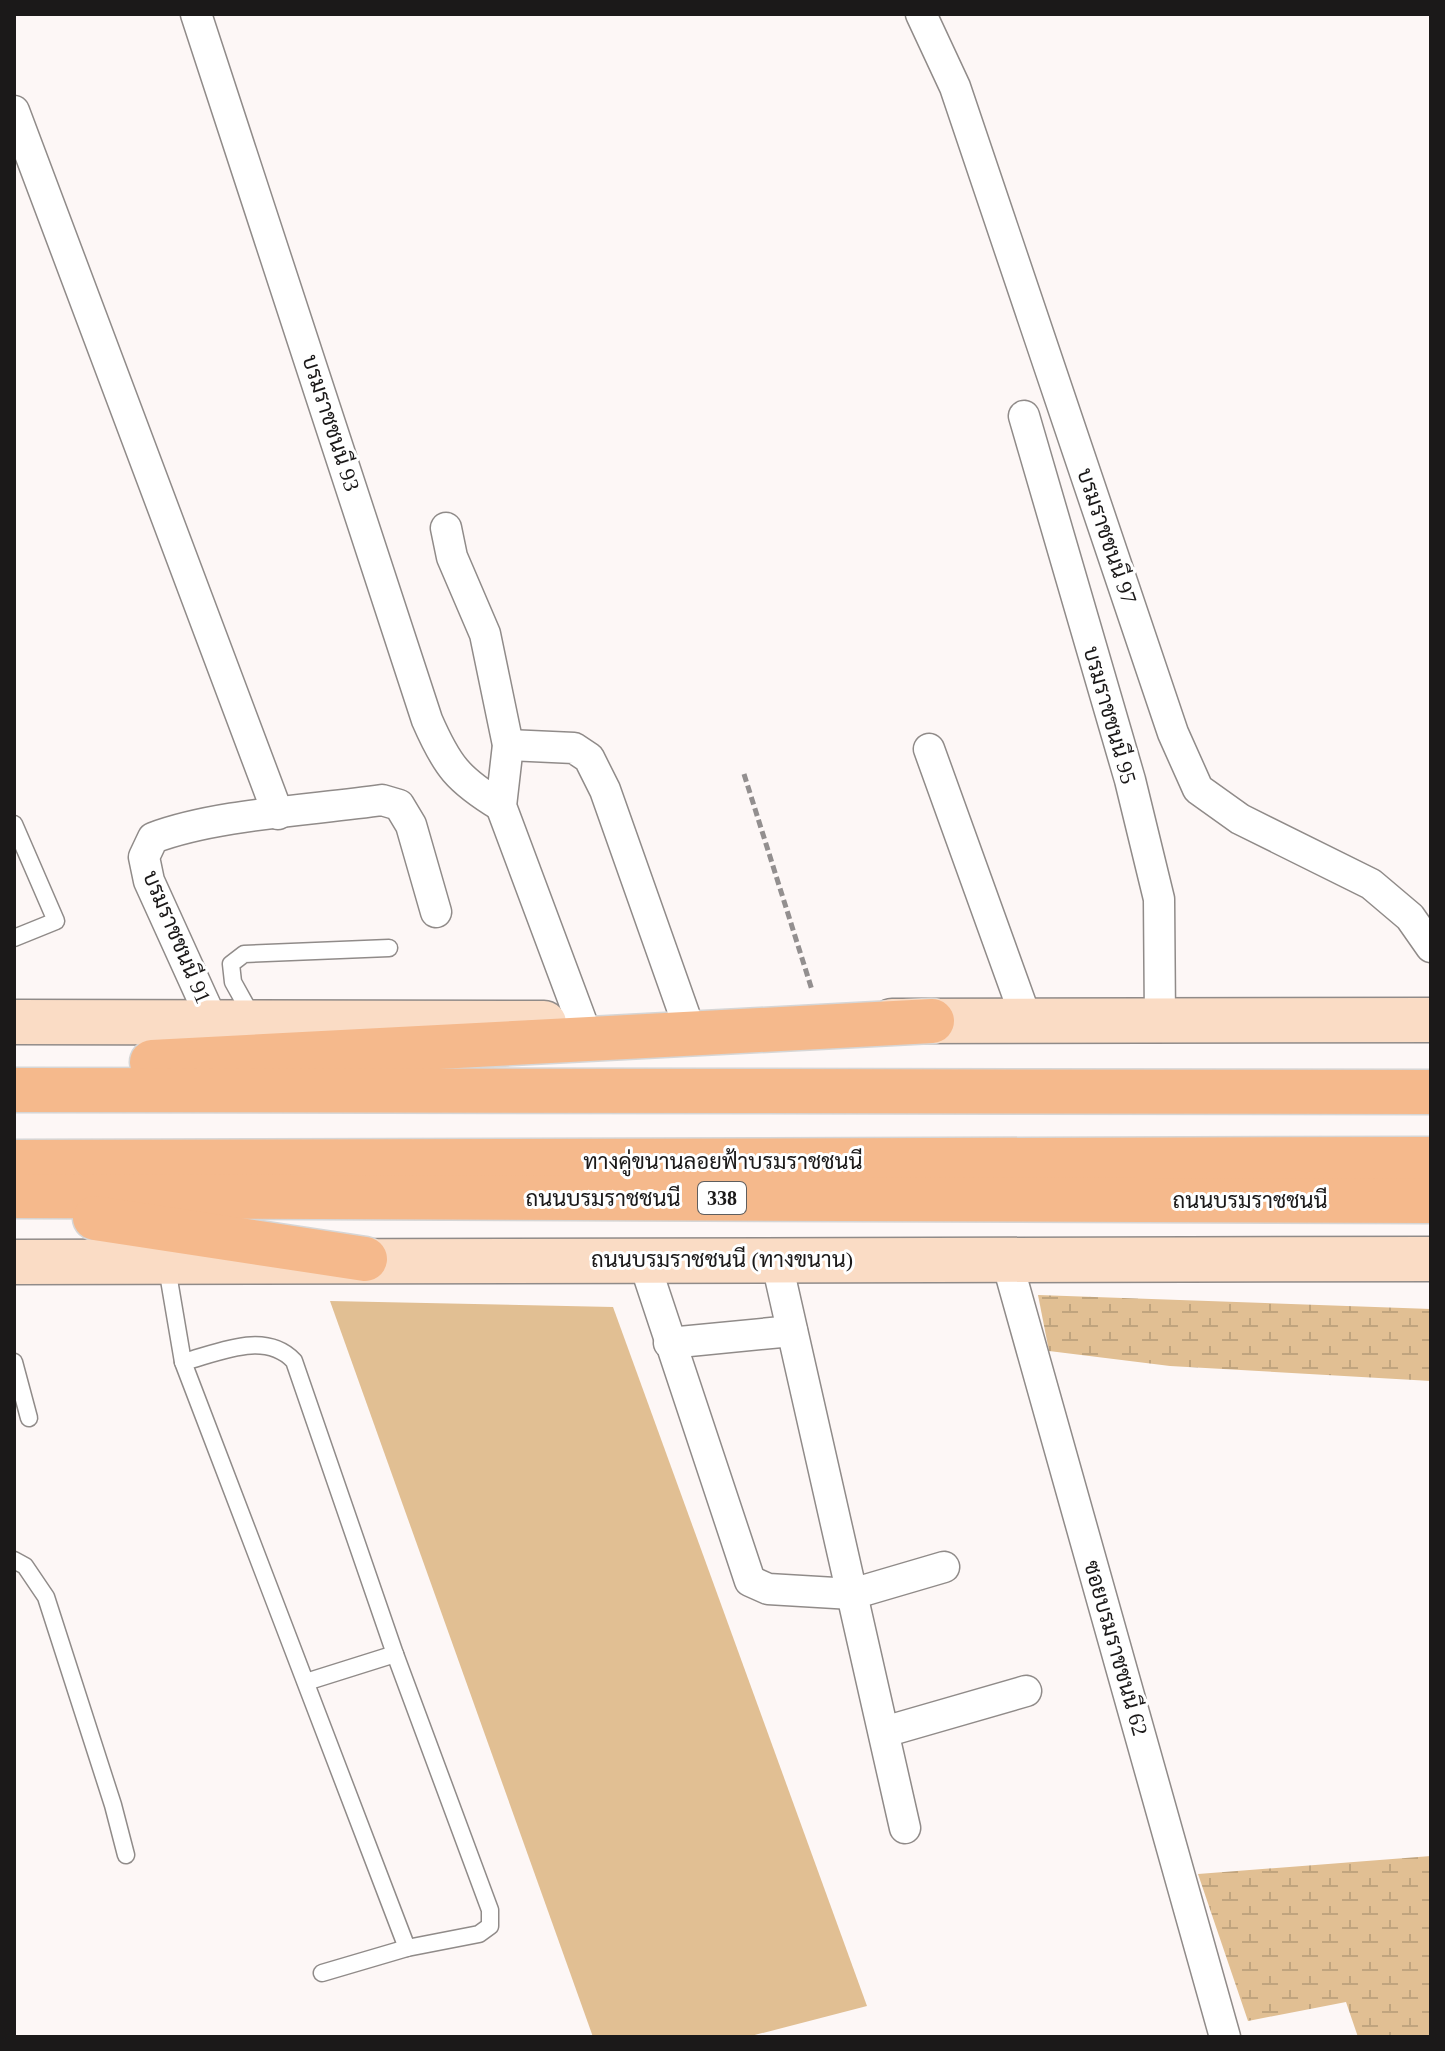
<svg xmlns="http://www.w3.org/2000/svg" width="1445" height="2051" font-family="'Times New Roman',Sarabun,serif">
<defs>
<pattern id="wetland-marsh" width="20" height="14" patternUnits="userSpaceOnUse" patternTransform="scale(2)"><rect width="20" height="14" fill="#e1bf93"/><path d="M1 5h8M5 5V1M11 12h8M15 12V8" fill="none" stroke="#c0a47e"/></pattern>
</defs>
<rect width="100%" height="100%" fill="#fdf7f6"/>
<path fill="#e1bf93" d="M 330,1301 L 613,1307 L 867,2006 L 747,2037 L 593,2037 Z"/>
<g fill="url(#wetland-marsh)">
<path d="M 1038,1295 L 1431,1309 L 1431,1381 L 1170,1366 L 1049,1351 Z"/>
<path d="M 1431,1856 L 1431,2037 L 1358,2037 L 1346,2002 L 1248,2021 L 1198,1874 Z"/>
</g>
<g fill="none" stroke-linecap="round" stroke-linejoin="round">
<g stroke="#908b89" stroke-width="19">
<g id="lane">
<path d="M 14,824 L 56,921 L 14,938"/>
<path d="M 253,1018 L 233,982 L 231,964 L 244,954 L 389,948"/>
<path d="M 166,1262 L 183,1362 L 407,1948"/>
<path d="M 14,1362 L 29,1418"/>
<path d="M 183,1362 C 218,1353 265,1330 294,1361 L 395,1654 L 306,1682"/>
<path d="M 14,1560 L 25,1566 L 46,1597 L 113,1805 L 126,1855"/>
<path d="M 322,1973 L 407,1948 L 479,1934 L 490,1926 L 490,1910 L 395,1654"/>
</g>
</g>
<g stroke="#908b89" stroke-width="33">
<g id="street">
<path d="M 196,14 L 427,720 C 447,766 458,780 501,806"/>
<path d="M 921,14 L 955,87 L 1173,733 L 1198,789 L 1240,819 L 1371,884 L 1410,917 L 1431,947"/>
<path d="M 14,111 L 278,814"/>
<path d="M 1024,416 L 1130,780 L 1159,899 L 1160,1020"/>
<path d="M 446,528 L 452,557 L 485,634 L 508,745 L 501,806 L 582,1023"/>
<path d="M 508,745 L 574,748 L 589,758 L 605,790 L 687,1022"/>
<path d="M 929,749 L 1027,1021"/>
<path d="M 213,1022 L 149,881 L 144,857 L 153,838 C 216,814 314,810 382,800 L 399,805 L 411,825 L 436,912"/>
<path d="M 1006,1258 L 1225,2037"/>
<path d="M 643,1259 L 750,1581 L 768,1589 L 852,1594 L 944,1567"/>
<path d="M 776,1259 L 905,1828"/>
<path d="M 669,1343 L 792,1331"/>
<path d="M 884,1732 L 1026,1691"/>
</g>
</g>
<g stroke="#908b89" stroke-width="47">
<g id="secondary">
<path d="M 892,1021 L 1431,1020"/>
<path d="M 14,1022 L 544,1023"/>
<path d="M 14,1262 L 1431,1259"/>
</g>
</g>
<g stroke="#d6d6d6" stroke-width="47">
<g id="primary">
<path d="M 152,1062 L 932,1021"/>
<path d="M 14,1090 L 1431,1092"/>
<path d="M 14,1162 L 1431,1159"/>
<path d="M 14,1196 L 1431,1201"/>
<path d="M 95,1218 L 365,1259"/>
</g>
</g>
<path stroke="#938f8f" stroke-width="5" stroke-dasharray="8 4" stroke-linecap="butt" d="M 744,774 L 812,990"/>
<use href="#lane" stroke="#fff" stroke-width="16"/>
<use href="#street" stroke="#fff" stroke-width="30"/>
<use href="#secondary" stroke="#fadcc5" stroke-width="44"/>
<use href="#primary" stroke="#f5b98c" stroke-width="44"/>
</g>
<g text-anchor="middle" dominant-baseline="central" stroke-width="6" stroke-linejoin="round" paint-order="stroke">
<rect fill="#fff" stroke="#5f5e5e" stroke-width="2" x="698" y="1182" width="48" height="32" rx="6"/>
<g font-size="20" font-weight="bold" fill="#1b1919">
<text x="722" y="1198">338</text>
</g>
<g font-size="22" fill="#1b1919" stroke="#fff">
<text transform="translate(331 423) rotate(72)">บรมราชชนนี 93</text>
<text transform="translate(1107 536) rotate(71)">บรมราชชนนี 97</text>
<text transform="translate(1110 715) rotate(74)">บรมราชชนนี 95</text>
<text transform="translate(177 937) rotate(67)">บรมราชชนนี 91</text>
<text x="723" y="1161">ทางคู่ขนานลอยฟ้าบรมราชชนนี</text>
<text x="603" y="1198">ถนนบรมราชชนนี</text>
<text x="1250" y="1200">ถนนบรมราชชนนี</text>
<text x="722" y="1259">ถนนบรมราชชนนี (ทางขนาน)</text>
<text transform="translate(1116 1648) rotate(74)">ซอยบรมราชชนนี 62</text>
</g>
</g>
<rect width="1445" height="2051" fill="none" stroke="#1b1919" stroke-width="32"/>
</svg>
